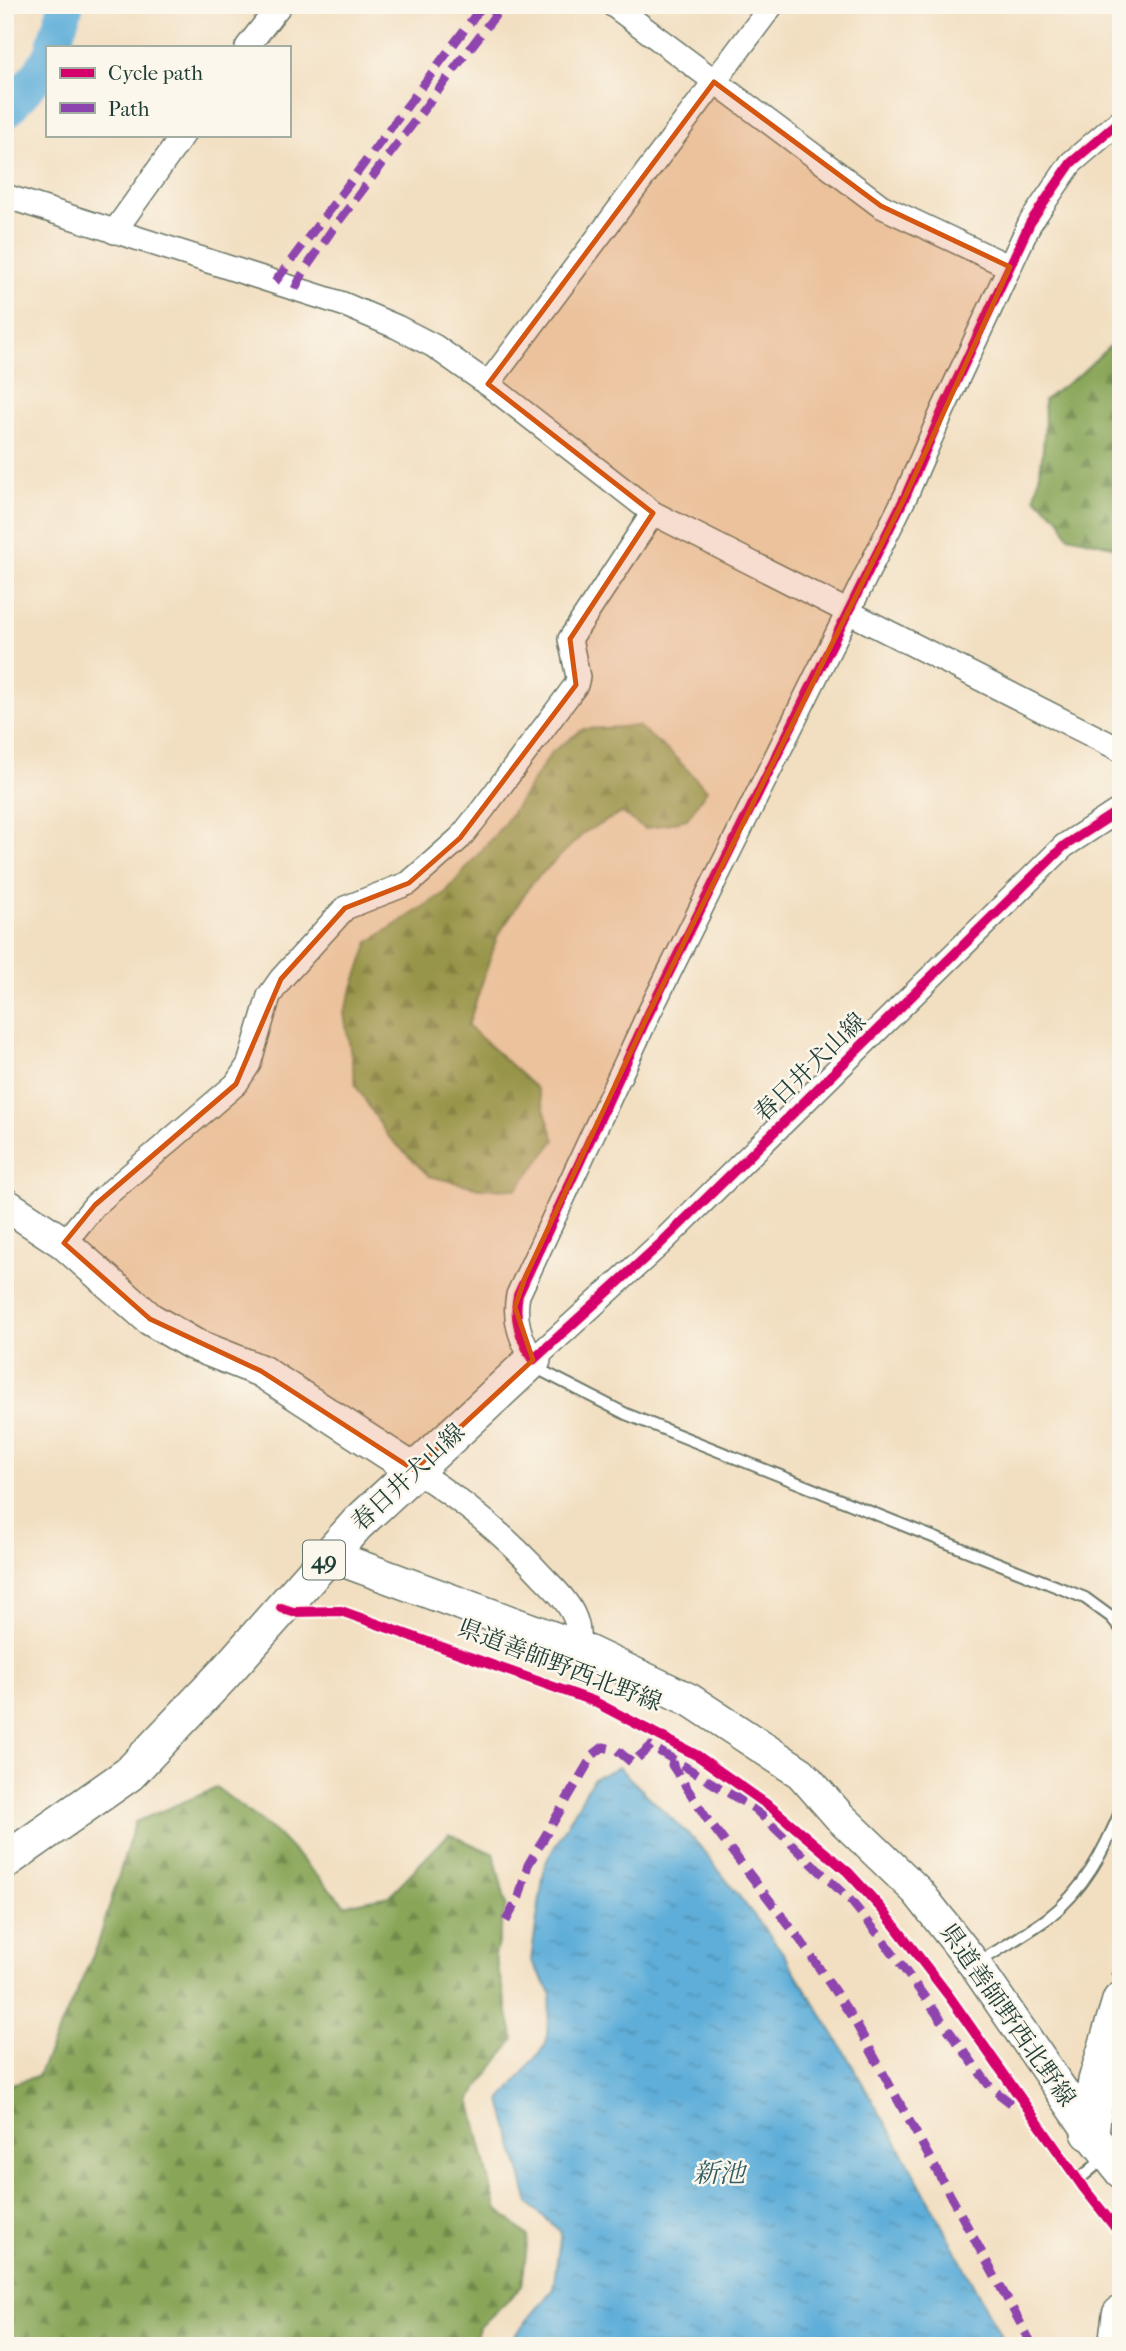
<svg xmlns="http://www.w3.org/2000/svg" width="1126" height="2351" font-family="'IM FELL French Canon','Noto Serif JP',serif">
<defs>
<pattern id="forest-firs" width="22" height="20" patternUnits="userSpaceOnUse" patternTransform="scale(1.75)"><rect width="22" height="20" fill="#89a659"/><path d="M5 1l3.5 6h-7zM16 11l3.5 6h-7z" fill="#6f884a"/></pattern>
<pattern id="water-ripples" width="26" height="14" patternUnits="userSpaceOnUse" patternTransform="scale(1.75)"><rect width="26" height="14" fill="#5faed9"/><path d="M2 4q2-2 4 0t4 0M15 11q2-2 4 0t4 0" fill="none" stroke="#4e8fb1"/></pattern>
</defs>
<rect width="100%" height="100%" fill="#fbf7ec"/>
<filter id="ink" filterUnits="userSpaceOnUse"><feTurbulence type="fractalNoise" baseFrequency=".0143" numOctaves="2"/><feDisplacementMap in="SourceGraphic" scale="14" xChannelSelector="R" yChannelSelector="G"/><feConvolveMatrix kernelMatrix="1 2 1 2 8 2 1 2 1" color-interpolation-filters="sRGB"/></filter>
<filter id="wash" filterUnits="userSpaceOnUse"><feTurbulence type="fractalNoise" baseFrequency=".00686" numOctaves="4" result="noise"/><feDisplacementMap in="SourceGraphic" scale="28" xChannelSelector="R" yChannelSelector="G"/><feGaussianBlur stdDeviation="1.57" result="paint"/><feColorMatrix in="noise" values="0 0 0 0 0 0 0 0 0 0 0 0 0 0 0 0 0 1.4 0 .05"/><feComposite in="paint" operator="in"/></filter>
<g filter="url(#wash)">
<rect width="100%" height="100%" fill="#f2dec0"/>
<g fill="url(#forest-firs)" stroke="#547246" stroke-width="2">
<path d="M 1121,339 L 1121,557 L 1112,546 L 1068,536 L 1060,519 L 1035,497 C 1042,465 1047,432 1044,400 L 1080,374 L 1111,345 Z"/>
<path d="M 638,726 L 673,755 L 707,790 L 687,819 L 645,829 L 621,813 L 585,832 L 531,884 L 497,937 L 468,1026 L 537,1089 L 555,1140 L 517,1189 L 479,1188 L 429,1176 L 387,1135 L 356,1086 L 344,1013 L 369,942 L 446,892 L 504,824 L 552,752 L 583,729 Z"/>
<path d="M 217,1788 L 276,1833 L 345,1905 L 389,1896 L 449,1834 L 494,1854 L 506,1904 L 495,1956 L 514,2039 L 470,2099 L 496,2208 L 528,2236 L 522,2286 L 479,2328 L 473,2346 L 5,2346 L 5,2086 L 38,2076 L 97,1947 L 135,1822 Z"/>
</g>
<path fill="url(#water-ripples)" stroke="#3f7686" stroke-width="2" d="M 618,1767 L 698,1844 L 781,1950 L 835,2036 L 907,2160 L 1006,2346 L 506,2346 L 553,2289 L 561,2232 L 529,2204 L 501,2101 L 546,2044 L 551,1993 L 531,1960 L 545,1864 L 593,1779 Z"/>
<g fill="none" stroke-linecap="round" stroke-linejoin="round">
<g stroke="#5faed9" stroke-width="35">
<path d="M 53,47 L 66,5"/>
<path d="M 5,112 L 38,75 L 47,60"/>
</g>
</g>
</g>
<g filter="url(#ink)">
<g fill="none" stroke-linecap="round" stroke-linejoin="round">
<g stroke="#697565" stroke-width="14">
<g id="service">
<path d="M 535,1362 L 544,1372 L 626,1414 L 1085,1598 L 1111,1617 L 1121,1629"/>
<path d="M 979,1962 C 1001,1948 1026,1934 1048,1918 C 1084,1890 1104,1851 1121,1810"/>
<path d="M 1078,2180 L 1106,2157"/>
</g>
</g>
<g stroke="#697565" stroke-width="26">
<g id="minor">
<path d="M 613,5 L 881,206 L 1010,267"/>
<path d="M 247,47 L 280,5"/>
<path d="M 1121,120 L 1071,163 L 1030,223 L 942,412 L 906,495 L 649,1013 L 518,1295 C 513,1319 521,1340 533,1360 L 659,1245 L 1064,846 L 1121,809"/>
<path d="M 5,196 L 343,304 L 397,327 L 434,346 L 488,384 L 653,513 L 1121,750"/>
<path d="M 114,232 L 183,135"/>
<path d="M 488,384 L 772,5"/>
<path d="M 64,1243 L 95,1205 L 236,1084 L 249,1064 L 269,996 L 281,979 L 345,908 L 409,883 L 460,838 L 483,809 L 576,685 L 578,677 L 570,639 L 653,513"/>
<path d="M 414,1470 C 462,1500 505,1535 543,1577 C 556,1590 573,1606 577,1625 C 579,1632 578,1640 578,1647"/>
</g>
</g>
<g stroke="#697565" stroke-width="35">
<g id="secondary">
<path d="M 5,1204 L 64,1243 L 150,1319 L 193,1344 L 261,1371 L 414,1470"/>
<path d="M 328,1555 L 578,1647 L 690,1700 L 801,1773 L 839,1816 L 917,1891 L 975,1965 L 1090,2132 L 1121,2172"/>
</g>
</g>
<g stroke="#697565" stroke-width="38">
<path id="primary" d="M 5,1861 L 129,1774 L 222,1676 L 357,1524 L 533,1360"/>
</g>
<g stroke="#697565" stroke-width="40">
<g id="trunk">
<path d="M 1090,2132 L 1097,2081 L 1121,2001"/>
<path d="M 1117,2346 L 1121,2315"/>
</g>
</g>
<path stroke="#697565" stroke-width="3.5" stroke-dasharray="2 5" stroke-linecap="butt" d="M 1113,1975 L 1121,1948"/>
<use href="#service" stroke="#fff" stroke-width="10"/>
<use href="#minor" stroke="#fff" stroke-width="23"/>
<use href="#secondary" stroke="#fff" stroke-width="32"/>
<use href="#primary" stroke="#fff" stroke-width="35"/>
<use href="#trunk" stroke="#fff" stroke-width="37"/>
<g stroke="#8e44ad" stroke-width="9" stroke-dasharray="18 9" stroke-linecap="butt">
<path d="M 275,282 L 483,5"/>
<path d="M 295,289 L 304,271 L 332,230 L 503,5"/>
<path d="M 674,1760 L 672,1765 L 707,1819 L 801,1941 L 854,2020 L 1033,2346"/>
<path d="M 506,1921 L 519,1897 L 528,1865 L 593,1755 L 603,1747 L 617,1750 L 632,1763 L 651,1746 L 755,1809 L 851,1901 L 882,1939 L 991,2088 L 1012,2104 L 1022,2100"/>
</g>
<g stroke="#fbf7ec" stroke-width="15">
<g id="cycleway">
<path d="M 1121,120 L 1071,163 L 1030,223 L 942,412 L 906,495 L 649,1013 L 518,1295 C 513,1319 521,1340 533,1360 L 659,1245 L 1064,846 L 1121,809"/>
<path d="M 281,1608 L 293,1612 L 341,1611 L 593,1701 L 698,1756 L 772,1808 L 848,1872 L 881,1908 L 949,1996 L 1083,2187 L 1121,2235"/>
</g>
</g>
<use href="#cycleway" stroke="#d6006c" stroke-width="10"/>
</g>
</g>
<path fill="#d45610" fill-opacity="0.2" stroke="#d45610" stroke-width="5" stroke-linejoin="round" d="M 714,82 L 881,206 L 1010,267 L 906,495 L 649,1013 L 525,1278 L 515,1307 L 533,1360 L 414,1470 L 261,1371 L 150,1319 L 64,1243 L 95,1205 L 236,1084 L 281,979 L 345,908 L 409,883 L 460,838 L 576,685 L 570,639 L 653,513 L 488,384 Z"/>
<g text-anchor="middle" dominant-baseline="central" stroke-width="5" stroke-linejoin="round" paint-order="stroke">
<rect fill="#fbf7ec" stroke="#61756b" stroke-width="2" x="303" y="1540.5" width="42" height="39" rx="5"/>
<g font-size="23" font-weight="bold" fill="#1f3d34">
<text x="324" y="1560">49</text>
</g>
<g font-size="24" fill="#1f3d34" stroke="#fbf7ec">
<text transform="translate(810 1067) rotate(-44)">春日井犬山線</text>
<text transform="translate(408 1477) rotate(-43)">春日井犬山線</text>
<text transform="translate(560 1665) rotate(21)">県道善師野西北野線</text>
<text transform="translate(1008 2015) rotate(55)">県道善師野西北野線</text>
</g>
<g font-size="26" font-style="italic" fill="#325f66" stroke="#fbf7ec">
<text x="719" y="2173">新池</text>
</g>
</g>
<rect width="1126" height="2351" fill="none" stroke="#fbf7ec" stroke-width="28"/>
<rect x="46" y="46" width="245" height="91" fill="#fbf7ec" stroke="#a3ada2" stroke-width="2"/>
<rect x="60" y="68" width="35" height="10" fill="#d6006c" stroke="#a3ada2" stroke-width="2"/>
<text x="108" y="80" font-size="21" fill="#1f3d34">Cycle path</text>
<rect x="60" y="103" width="35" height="10" fill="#8e44ad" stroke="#a3ada2" stroke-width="2"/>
<text x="108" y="116" font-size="21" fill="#1f3d34">Path</text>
</svg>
